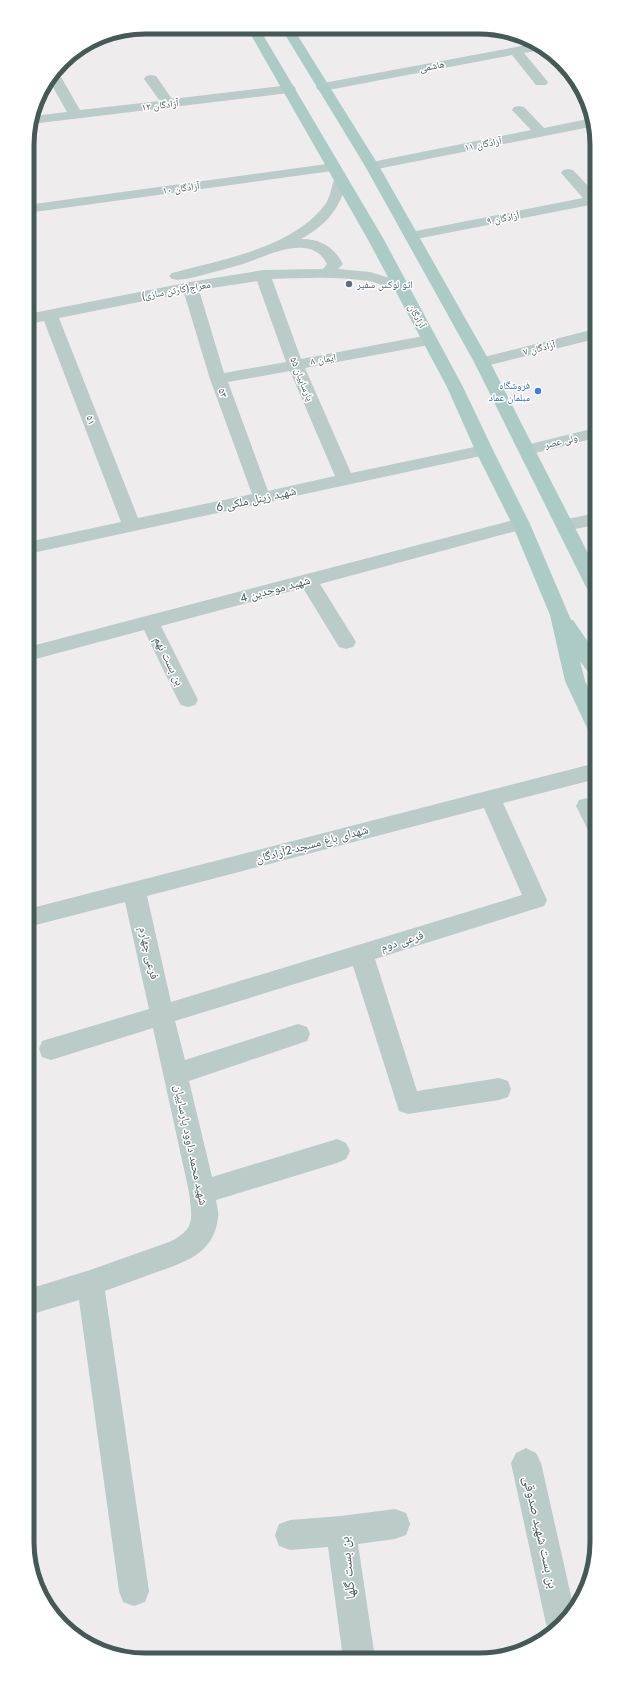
<svg xmlns="http://www.w3.org/2000/svg" width="624" height="1687" font-family="Jost,'Noto Naskh Arabic',sans-serif">
<rect width="100%" height="100%" fill="#efecee"/>
<g fill="none" stroke-linecap="round" stroke-linejoin="round">
<g fill="#bacbc8" fill-rule="evenodd">
<path d="M 538,43 L 546,49 L 524,53 L 548,82 L 546,85 L 536,85 L 512,55 L 323,91 L 318,90 L 316,87 L 318,84 L 323,83 Z"/>
<path d="M 151,75 L 156,76 L 172,99 L 289,85 L 294,86 L 296,89 L 294,92 L 289,93 L 31,124 L 33,116 L 67,112 L 49,80 L 51,77 L 61,77 L 80,110 L 160,101 L 144,79 L 146,76 Z"/>
<path d="M 519,106 L 524,107 L 544,128 L 593,118 L 595,126 L 372,170 L 367,169 L 365,166 L 367,163 L 372,162 L 531,130 L 512,110 L 514,107 Z"/>
<path d="M 334,163 L 339,164 L 341,167 L 339,170 L 27,213 L 27,205 Z"/>
<path d="M 568,169 L 573,170 L 595,193 L 595,204 L 411,240 L 406,239 L 404,236 L 406,233 L 411,232 L 583,198 L 561,173 L 563,170 Z"/>
<path d="M 341,176 L 346,177 L 348,180 C 339,209 328,224 301,239 C 321,239 334,247 343,264 L 338,269 L 370,272 L 407,283 L 409,286 L 407,289 C 394,292 380,283 368,281 C 336,276 304,278 272,279 L 301,359 L 429,335 L 435,337 L 437,340 L 435,343 L 429,345 L 305,368 L 351,473 L 484,445 L 490,446 L 493,450 L 490,454 L 28,554 L 28,542 L 121,522 L 44,321 L 28,324 L 28,314 L 190,282 L 263,270 L 323,269 L 327,264 C 311,232 267,256 243,264 C 229,268 214,272 199,276 C 190,278 180,281 172,279 L 169,276 L 172,273 C 221,260 291,248 324,206 C 330,199 331,188 334,180 L 336,177 ZM 257,281 L 286,362 L 224,373 L 199,290 ZM 184,293 L 210,379 L 252,494 L 138,518 L 59,318 ZM 290,371 L 335,476 L 268,491 L 228,382 Z"/>
<path d="M 595,329 L 595,339 L 482,367 L 476,365 L 474,362 L 476,359 Z"/>
<path d="M 595,428 L 595,438 L 528,455 L 522,454 L 519,450 L 522,446 Z"/>
<path d="M 595,513 L 595,525 L 565,531 L 559,529 L 556,525 L 559,521 Z"/>
<path d="M 521,518 L 527,520 L 530,524 L 527,528 L 320,584 L 356,642 L 353,647 L 346,649 L 339,647 L 303,588 L 161,626 L 198,700 L 195,705 L 188,707 L 181,705 L 178,700 L 144,630 L 28,661 L 28,647 Z"/>
<path d="M 596,763 L 596,779 L 503,803 L 547,900 L 544,906 L 375,959 L 417,1091 L 499,1078 L 508,1081 L 511,1089 L 508,1097 L 499,1100 L 408,1114 L 399,1111 L 353,966 L 175,1021 L 185,1060 L 298,1024 L 307,1027 L 310,1034 L 307,1041 L 189,1081 L 212,1177 L 337,1139 L 346,1143 L 350,1151 L 346,1159 L 337,1163 L 216,1200 C 217,1206 219,1213 218,1218 C 214,1253 186,1262 157,1272 C 140,1278 122,1285 105,1291 L 149,1591 L 145,1602 L 134,1606 L 123,1602 L 119,1591 L 79,1300 L 29,1315 L 29,1289 L 90,1270 L 169,1242 C 196,1229 192,1219 189,1192 L 153,1028 L 51,1060 L 42,1057 L 39,1049 L 42,1041 L 149,1009 L 125,902 L 28,927 L 28,909 ZM 484,808 L 522,895 L 171,1002 L 147,896 Z"/>
<path d="M 587,798 L 595,800 L 596,802 L 596,832 L 588,830 L 576,806 L 579,800 Z"/>
<path d="M 526,1448 L 536,1453 L 541,1463 L 574,1609 L 568,1620 L 551,1634 L 546,1624 L 511,1463 L 516,1453 Z"/>
<path d="M 395,1509 L 406,1513 L 410,1524 L 406,1535 L 395,1539 L 358,1544 L 375,1658 L 343,1658 L 328,1547 L 290,1550 L 279,1546 L 275,1535 L 279,1524 L 290,1520 L 341,1516 Z"/>
</g>
<g fill="#accbc5" fill-rule="evenodd">
<path d="M 247,28 L 259,28 L 383,238 L 463,387 L 493,450 L 530,524 L 571,620 L 573,620 L 595,652 L 595,674 L 588,672 L 580,661 L 585,681 L 596,704 L 596,735 L 589,732 L 565,681 L 550,615 L 512,524 L 475,450 L 447,387 L 367,238 Z"/>
<path d="M 281,28 L 293,28 L 379,166 L 490,362 L 595,567 L 595,591 L 588,590 L 585,585 L 474,362 L 365,166 Z"/>
</g>
</g>
<circle fill="#5c6f8a" stroke="#fff" stroke-width="1.5" cx="349" cy="284" r="4"/>
<circle fill="#3f7fe0" stroke="#fff" stroke-width="1.5" cx="538" cy="391" r="4"/>
<g text-anchor="middle" dominant-baseline="central" stroke-width="3" stroke-linejoin="round" paint-order="stroke">
<g font-size="10" fill="#455955" stroke="#fff">
<text transform="translate(432 66) rotate(-11)">هاشمی</text>
<text transform="translate(160 105) rotate(-7)">۱۲ آزادگان</text>
<text transform="translate(483 144) rotate(-11)">۱۱ آزادگان</text>
<text transform="translate(181 188) rotate(-8)">۱۰ آزادگان</text>
<text transform="translate(503 218) rotate(-11)">۹ آزادگان</text>
<text transform="translate(176 290) rotate(-10)">معراج(کارتن سازی)</text>
<text transform="translate(417 316) rotate(62)">آزادگان</text>
<text transform="translate(539 348) rotate(-14)">۷ آزادگان</text>
<text transform="translate(323 359) rotate(-10)">۸ ایمان</text>
<text transform="translate(302 379) rotate(68)">پارساییان ۵۵</text>
<text transform="translate(223 393) rotate(69)">۵۳</text>
<text transform="translate(91 420) rotate(69)">۵۱</text>
<text transform="translate(561 441) rotate(-14)">ولی عصر</text>
</g>
<g font-size="10" fill="#4e5e75" stroke="#fff" text-anchor="start">
<text x="357" y="284">اتو لوکس سفیر</text>
</g>
<g font-size="10" fill="#366cbe" stroke="#fff" text-anchor="end">
<text x="530" y="385">فروشگاه<tspan x="530" dy="12">مبلمان عماد</tspan></text>
</g>
<g font-size="12" fill="#455955" stroke="#fff">
<text transform="translate(256 499) rotate(-12)">6 شهید زینل ملکی</text>
<text transform="translate(275 589) rotate(-15)">4 شهید موحدین</text>
<text transform="translate(169 661) rotate(64)">بن بست نهم</text>
<text transform="translate(312 844) rotate(-15)">شهدای‌ باغ مسجد-2آزادگان</text>
<text transform="translate(402 941) rotate(-17)">فرعی دوم</text>
<text transform="translate(149 953) rotate(77)">فرعی چهارم</text>
<text transform="translate(191 1145) rotate(78)">شهید محمد داوود پارساییان</text>
</g>
<g font-size="14" fill="#455955" stroke="#fff">
<text transform="translate(541 1532) rotate(77)">بن بست شهید صدوقی</text>
<text transform="translate(347 1568) rotate(-96)">بن بست گلها</text>
</g>
</g>
<path d="M0 0H624V1687H0ZM145 34H479A111 111 0 0 1 590 145V1542A111 111 0 0 1 479 1653H145A111 111 0 0 1 34 1542V145A111 111 0 0 1 145 34Z" fill="#fff" fill-rule="evenodd"/>
<path fill="none" stroke="#455955" stroke-width="5" d="M145 34H479A111 111 0 0 1 590 145V1542A111 111 0 0 1 479 1653H145A111 111 0 0 1 34 1542V145A111 111 0 0 1 145 34Z"/>
</svg>
